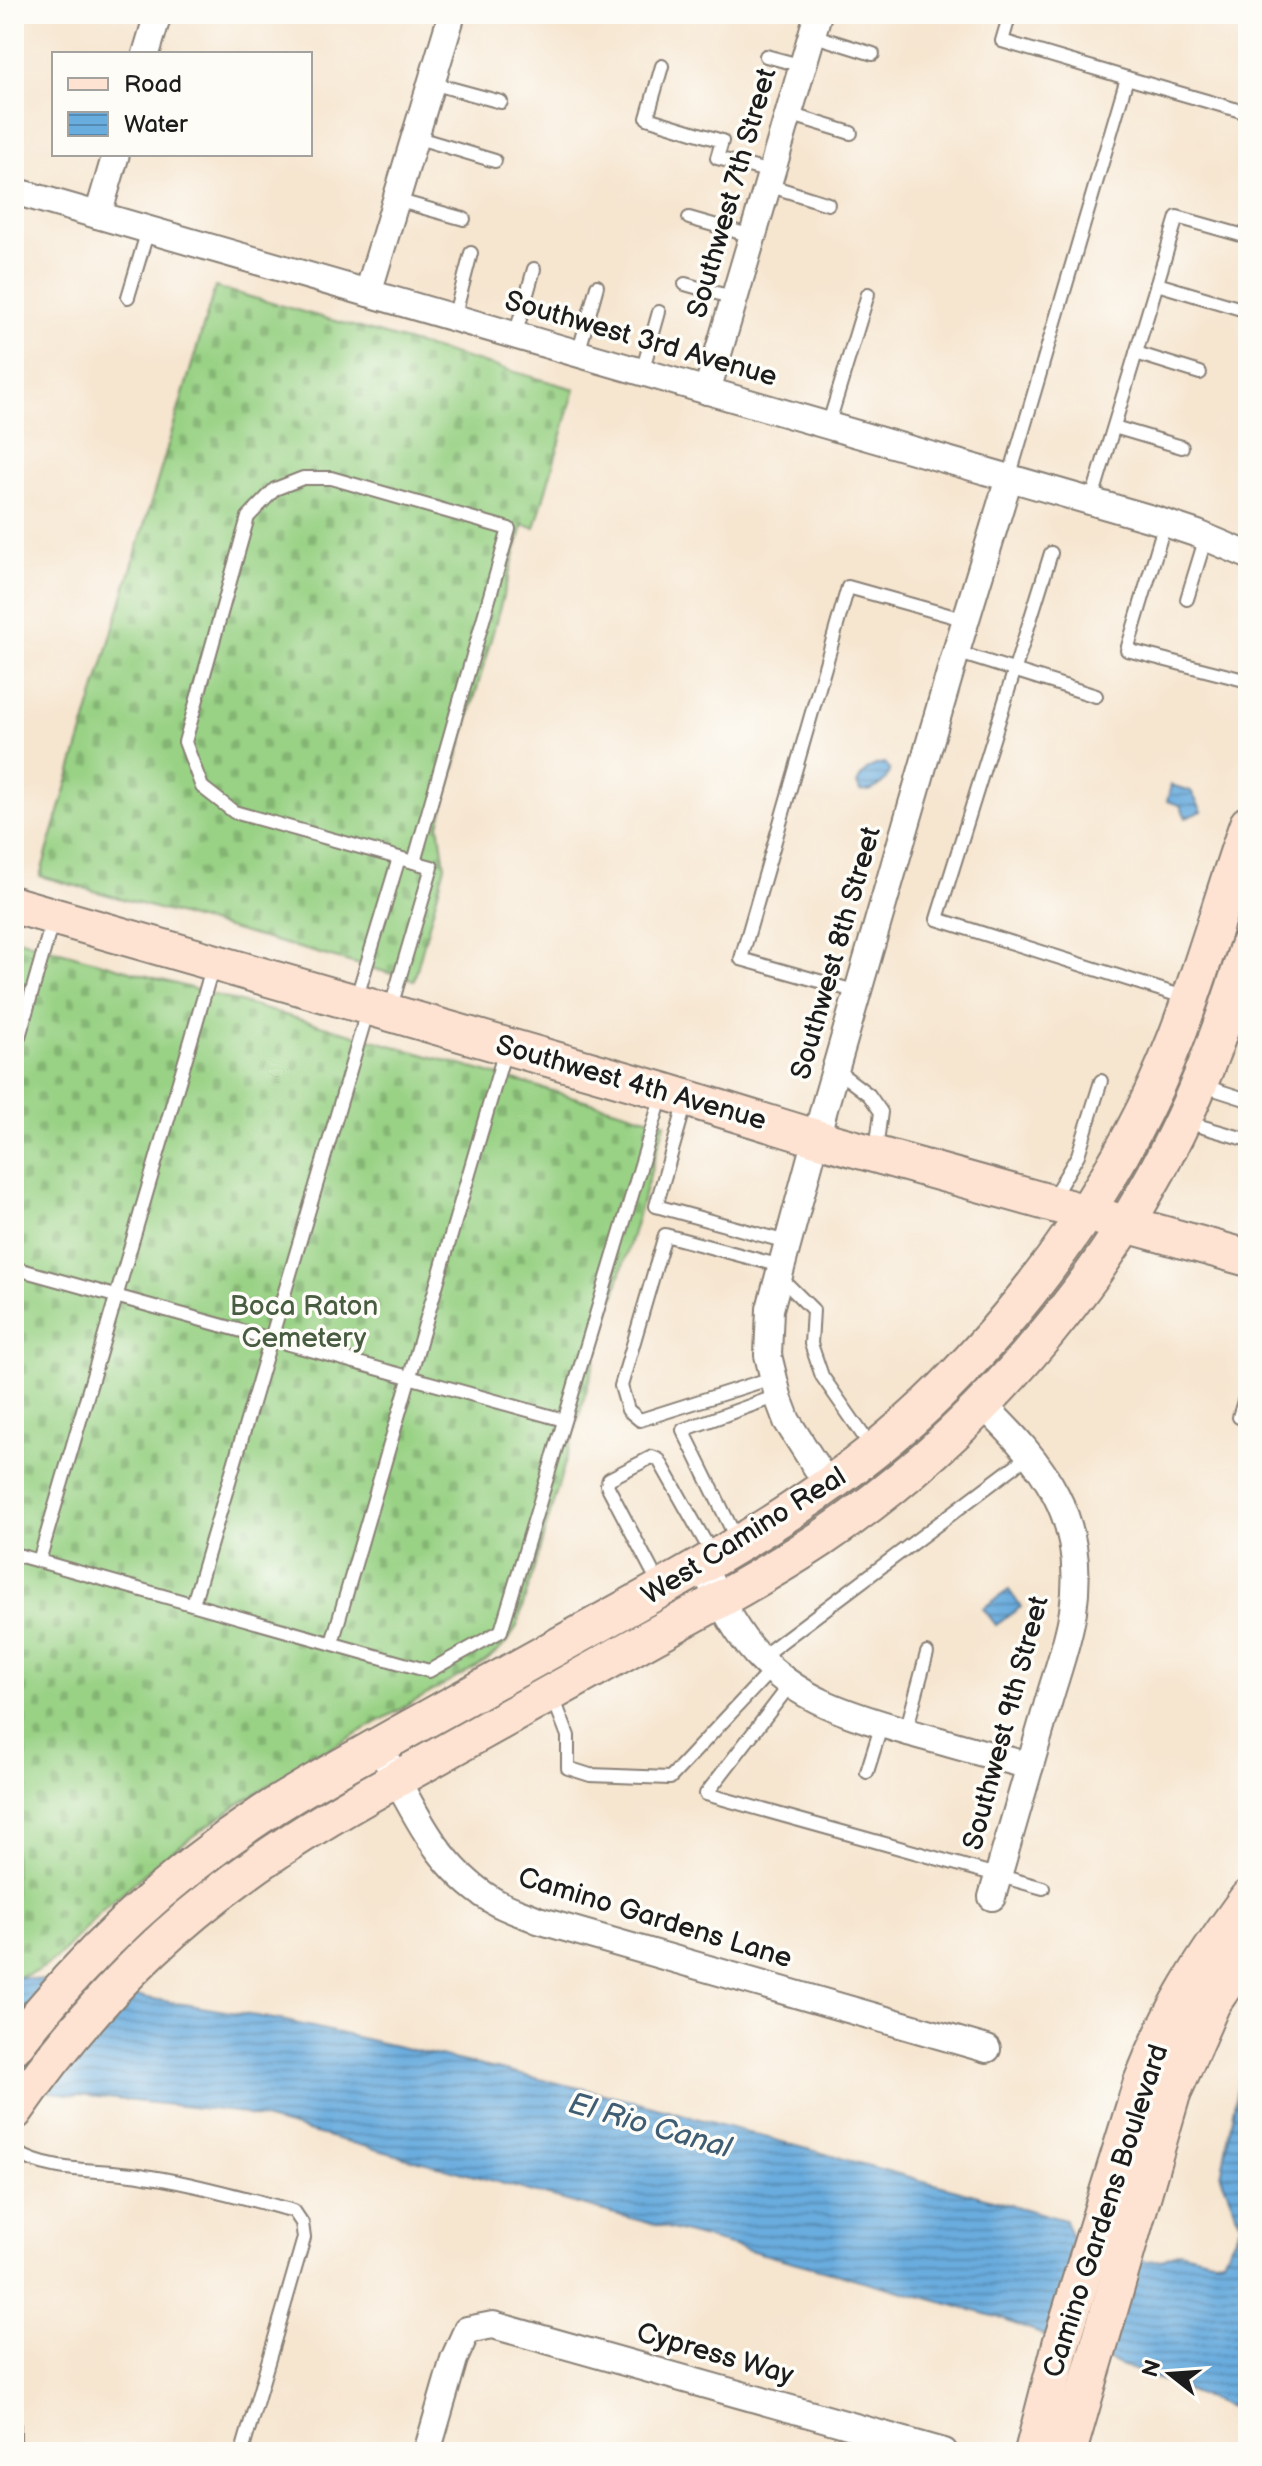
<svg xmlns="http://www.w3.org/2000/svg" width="1262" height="2466" font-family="'Balsamiq Sans',sans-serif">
<defs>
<pattern id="cemetery-stones" width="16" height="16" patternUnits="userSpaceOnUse" patternTransform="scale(2)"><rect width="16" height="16" fill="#99d285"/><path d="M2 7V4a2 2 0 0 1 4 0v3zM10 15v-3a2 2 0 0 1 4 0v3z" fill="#83b472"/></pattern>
<pattern id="water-rules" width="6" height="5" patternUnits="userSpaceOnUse" patternTransform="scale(2)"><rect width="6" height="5" fill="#69acde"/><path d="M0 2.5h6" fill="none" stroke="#568bb3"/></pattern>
</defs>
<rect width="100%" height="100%" fill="#fdfcf7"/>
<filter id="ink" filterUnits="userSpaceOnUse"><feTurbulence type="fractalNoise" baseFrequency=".0125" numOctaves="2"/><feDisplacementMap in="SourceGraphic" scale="16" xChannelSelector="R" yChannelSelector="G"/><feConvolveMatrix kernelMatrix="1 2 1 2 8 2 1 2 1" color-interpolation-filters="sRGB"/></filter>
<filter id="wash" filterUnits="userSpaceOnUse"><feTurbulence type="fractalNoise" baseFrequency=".006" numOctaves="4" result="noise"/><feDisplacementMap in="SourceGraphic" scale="32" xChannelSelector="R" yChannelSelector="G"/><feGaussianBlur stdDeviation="1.8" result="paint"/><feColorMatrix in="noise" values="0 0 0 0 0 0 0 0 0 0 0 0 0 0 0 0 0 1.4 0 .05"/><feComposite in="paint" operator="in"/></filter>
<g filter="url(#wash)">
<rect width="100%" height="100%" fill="#f6e5cf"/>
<g fill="url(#cemetery-stones)" stroke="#5a7750" stroke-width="2">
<path d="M 215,287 L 575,389 L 535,528 L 523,525 L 439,824 L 445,866 L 414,980 L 40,876 Z"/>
<path d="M 14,938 L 665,1123 L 517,1626 L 507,1643 L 486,1661 C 367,1730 240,1791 136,1881 C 124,1892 111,1902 99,1913 C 78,1934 47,1979 14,1976 Z"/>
</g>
<g fill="url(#water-rules)" stroke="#42647d" stroke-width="2">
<path d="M 884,763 L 890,770 C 886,783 874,793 860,791 L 857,784 C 862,772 870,765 884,763 Z"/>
<path d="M 1171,785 L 1191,791 L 1202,811 L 1186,818 L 1180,805 L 1167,801 Z"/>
<path d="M 1009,1590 L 1021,1607 L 996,1625 L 983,1608 Z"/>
<path d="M 14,1976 L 286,2021 L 627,2099 L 1065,2220 L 1072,2238 L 1146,2261 L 1161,2260 L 1179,2251 L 1215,2260 L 1223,2259 L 1241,2225 L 1221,2176 L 1248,2030 L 1248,2414 L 997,2317 L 237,2112 L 14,2088 Z"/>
</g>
</g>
<g filter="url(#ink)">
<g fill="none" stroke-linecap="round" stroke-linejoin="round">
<g stroke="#898076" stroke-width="16">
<g id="lane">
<path d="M 812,35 L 873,54"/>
<path d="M 766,56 L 803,66"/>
<path d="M 662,66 L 647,118 L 722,141 L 717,158 L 771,172"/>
<path d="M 1127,78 L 1248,113"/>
<path d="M 431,83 L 501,102"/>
<path d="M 789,114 L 851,133"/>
<path d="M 415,137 L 495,161"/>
<path d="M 768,185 L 828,204"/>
<path d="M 396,200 L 464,219"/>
<path d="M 689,218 L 752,236"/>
<path d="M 685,284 L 734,298"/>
<path d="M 1157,284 L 1248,311"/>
<path d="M 128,297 L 148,230"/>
<path d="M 454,318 L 471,253"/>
<path d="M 515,336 L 534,269"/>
<path d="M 1136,353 L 1200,373"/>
<path d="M 578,354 L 597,286"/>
<path d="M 642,372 L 659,312"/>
<path d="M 828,426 L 868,294"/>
<path d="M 1114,427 L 1182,447"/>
<path d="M 1009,478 L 1127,78 L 1002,41 L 1010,14"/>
<path d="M 1091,502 L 1177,217 L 1248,237"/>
<path d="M 1165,523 L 1127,650 L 1248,681"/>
<path d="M 1051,553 L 937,919 L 1187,998"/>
<path d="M 1187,599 L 1206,537"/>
<path d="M 956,652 L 1096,696"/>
<path d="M 14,830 L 17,831"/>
<path d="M 399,858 L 234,812 L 202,787 L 185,742 L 248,517 L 275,489 L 303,478 L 331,478 L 509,529 L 414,862"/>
<path d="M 858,992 L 741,959 L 848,587 L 966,620"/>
<path d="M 356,1000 L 399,858 L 432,867 L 390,1010"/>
<path d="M 14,1054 L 53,919"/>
<path d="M 836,1070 L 869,1095 L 881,1112 L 876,1150"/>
<path d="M 1201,1085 L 1248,1100"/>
<path d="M 686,1102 L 656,1206 L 787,1242"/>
<path d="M 1186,1122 L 1248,1140"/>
<path d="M 1052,1199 L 1078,1155 L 1101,1081"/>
<path d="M 14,1268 L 564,1420"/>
<path d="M 778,1275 L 813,1310 L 811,1344 L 822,1376 L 872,1448"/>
<path d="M 772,1378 L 640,1420 L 628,1410 L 621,1386 L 665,1235 L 781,1266"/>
<path d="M 1239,1417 L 1248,1388"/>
<path d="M 738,1542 L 683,1430 L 777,1396"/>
<path d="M 14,1554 L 429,1671 L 501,1631 L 662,1095"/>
<path d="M 39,1561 L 213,965"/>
<path d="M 660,1586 L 607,1485 L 609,1479 L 652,1457 L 659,1460 L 712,1554"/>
<path d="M 193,1604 L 368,1009"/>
<path d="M 332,1643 L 506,1047"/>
<path d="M 760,1658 L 1031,1454"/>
<path d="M 790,1685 L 706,1794 L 1043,1888"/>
<path d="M 553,1697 L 568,1736 L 568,1768 L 590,1775 L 670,1778 L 771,1670"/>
<path d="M 906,1731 L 927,1653"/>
<path d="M 867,1772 L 882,1724"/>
<path d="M 14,2151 C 52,2175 102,2168 145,2176 C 196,2184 245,2198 294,2211 L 302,2223 L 304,2238 L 242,2452"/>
<path d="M 14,2425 L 14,2441"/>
</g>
</g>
<g stroke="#898076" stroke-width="30">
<g id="street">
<path d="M 146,54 L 158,14"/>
<path d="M 14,191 L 1159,521 L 1198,534 L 1248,555"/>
<path d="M 98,215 L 116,154"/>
<path d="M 368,293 L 452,14"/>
<path d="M 707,391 L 818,14"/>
<path d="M 982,1404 C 1044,1464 1087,1518 1073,1611 C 1068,1644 1055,1677 1046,1710 C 1028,1772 1010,1834 992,1897"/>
<path d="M 829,1487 L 787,1421 L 779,1400 L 768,1355 L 770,1309 L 825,1105 L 956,652 L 1009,478"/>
<path d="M 702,1566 C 718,1596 733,1629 756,1654 C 800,1703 857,1717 918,1735 C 955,1745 992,1756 1030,1766"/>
<path d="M 388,1763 C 416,1816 440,1868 492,1900 C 506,1909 523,1913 538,1920 L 987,2049"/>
<path d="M 427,2452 L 454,2359 L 467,2330 L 493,2325 L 944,2452"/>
</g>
</g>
<g stroke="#898076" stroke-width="40">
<g id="secondary">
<path d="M 14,905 L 663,1091 L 816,1138 L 1248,1258"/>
<path d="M 14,2046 C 83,1956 169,1876 264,1813 C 306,1785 352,1761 396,1736 C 472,1694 549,1651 625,1609 C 739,1546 850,1482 943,1389 C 1042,1289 1125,1169 1176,1038 C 1203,968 1223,895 1248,824"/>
<path d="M 14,2112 C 75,2024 150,1942 237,1879 C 296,1835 360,1799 424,1764 C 498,1723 572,1681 646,1640 C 705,1608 765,1576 821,1539 C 967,1441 1099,1293 1176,1134 C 1206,1074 1228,1010 1248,946"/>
<path d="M 1033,2452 L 1061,2344 L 1142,2082 C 1169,2012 1204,1958 1248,1898"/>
<path d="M 1068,2452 L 1172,2094 L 1212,2003 L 1248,1951"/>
</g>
</g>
<use href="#lane" stroke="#fff" stroke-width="12"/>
<use href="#street" stroke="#fff" stroke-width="26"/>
<use href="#secondary" stroke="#fee3d2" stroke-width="36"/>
</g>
</g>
<g text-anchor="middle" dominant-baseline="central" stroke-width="7" stroke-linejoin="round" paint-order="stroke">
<g font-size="28" fill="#1c1c1c" stroke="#fdfcf7">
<text transform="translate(732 193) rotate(-74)">Southwest 7th Street</text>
<text transform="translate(641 339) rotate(16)">Southwest 3rd Avenue</text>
<text transform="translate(836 953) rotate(-74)">Southwest 8th Street</text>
<text transform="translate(631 1083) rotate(16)">Southwest 4th Avenue</text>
<text transform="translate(744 1536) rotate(-32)">West Camino Real</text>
<text transform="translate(1006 1723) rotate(-75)">Southwest 9th Street</text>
<text transform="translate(655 1918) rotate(17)">Camino Gardens Lane</text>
<text transform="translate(1106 2211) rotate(-72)">Camino Gardens Boulevard</text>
<text transform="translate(715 2354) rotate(16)">Cypress Way</text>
</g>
<g font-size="28" fill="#485c41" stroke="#fdfcf7">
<text x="304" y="1306">Boca Raton<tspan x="304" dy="32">Cemetery</tspan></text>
</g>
<g font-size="30" font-style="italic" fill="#3f5d73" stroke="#fdfcf7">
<text transform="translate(650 2126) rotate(16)">El Rio Canal</text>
</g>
</g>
<rect width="1262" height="2466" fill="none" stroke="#fdfcf7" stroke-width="48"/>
<rect x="52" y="52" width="260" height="104" fill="#fdfcf7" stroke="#a3a29f" stroke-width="2"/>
<rect x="68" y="78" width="40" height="12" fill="#fee3d2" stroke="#a3a29f" stroke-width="2"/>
<text x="124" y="92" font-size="24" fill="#1c1c1c">Road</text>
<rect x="68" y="112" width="40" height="24" fill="url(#water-rules)" stroke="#a3a29f" stroke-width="2"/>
<text x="124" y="132" font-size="24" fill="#1c1c1c">Water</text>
<g transform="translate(1170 2374) rotate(287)" stroke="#fdfcf7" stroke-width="6" paint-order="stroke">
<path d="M0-6L14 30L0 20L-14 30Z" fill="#1c1c1c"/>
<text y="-12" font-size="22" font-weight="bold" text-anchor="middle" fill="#1c1c1c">N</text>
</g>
</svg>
